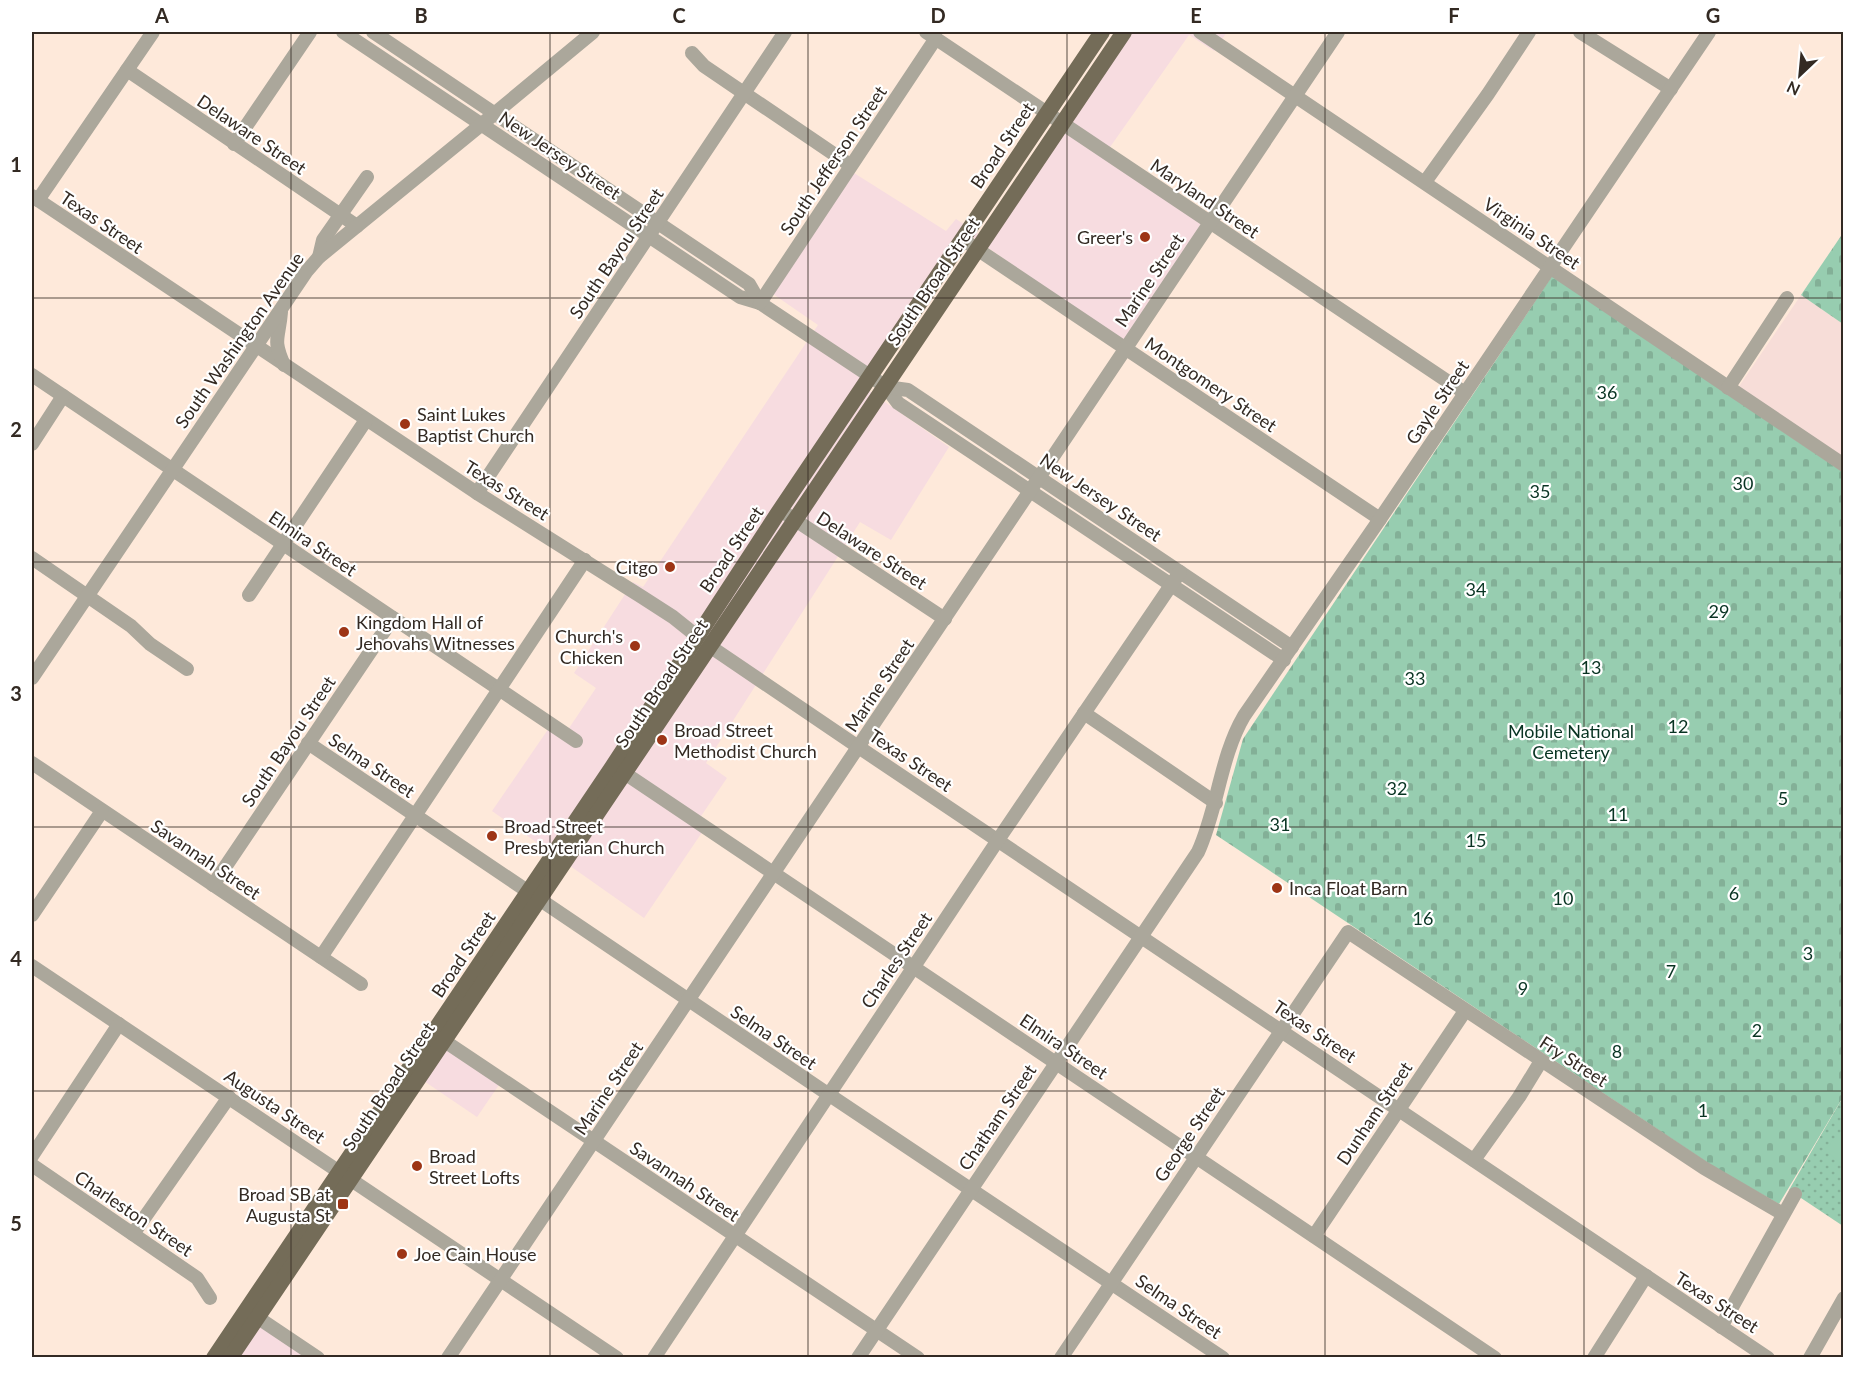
<svg xmlns="http://www.w3.org/2000/svg" width="1875" height="1389" font-family="Lato,sans-serif">
<defs>
<pattern id="cemetery-stones" width="16" height="16" patternUnits="userSpaceOnUse" patternTransform="scale(1.5)"><rect width="16" height="16" fill="#97cdb0"/><path d="M2 7V4a2 2 0 0 1 4 0v3zM10 15v-3a2 2 0 0 1 4 0v3z" fill="#83b097"/></pattern>
<pattern id="park-dots" width="8" height="8" patternUnits="userSpaceOnUse" patternTransform="scale(1.5)"><rect width="8" height="8" fill="#97cdb0"/><path d="M2 2h.1M6 6h.1" fill="none" stroke="#83b097" stroke-width="1.8" stroke-linecap="round"/></pattern>
</defs>
<rect width="100%" height="100%" fill="#fee9da"/>
<g fill="#f7dce0">
<path d="M 1127,32 L 1227,32 L 1214,51 L 1189,35 L 1103,157 L 1204,224 L 1123,341 L 961,229 L 858,383 L 949,447 L 891,540 L 860,522 L 706,763 L 727,778 L 697,822 L 705,828 L 644,918 L 492,811 L 549,728 L 563,737 L 596,688 L 574,673 L 633,582 L 643,587 L 818,325 L 773,294 L 854,173 L 946,231 L 956,219 L 989,241 Z"/>
<path d="M 443,1040 L 503,1079 L 477,1117 L 418,1077 Z"/>
<path d="M 256,1316 L 313,1358 L 230,1358 Z"/>
</g>
<path fill="#f7ddd8" d="M 1801,295 L 1843,324 L 1843,458 L 1738,388 Z"/>
<g fill="url(#cemetery-stones)">
<path d="M 1843,233 L 1843,324 L 1801,295 Z"/>
<path d="M 1552,276 L 1843,472 L 1843,1097 L 1779,1204 L 1714,1167 L 1216,835 L 1243,739 Z"/>
</g>
<path fill="url(#park-dots)" d="M 1843,1097 L 1843,1226 L 1789,1190 Z"/>
<path fill="#97cdb0" d="M 1843,1129 L 1843,1165 L 1825,1150 Z"/>
<g fill="none" stroke-linecap="round" stroke-linejoin="round">
<g stroke="#aba79b" stroke-width="14">
<path d="M 343,32 L 740,297 L 760,303 L 870,376 L 886,387 L 898,403 L 1284,660"/>
<path d="M 373,32 L 749,284 L 760,303"/>
<path d="M 926,32 L 1465,393"/>
<path d="M 1200,32 L 1844,465"/>
<path d="M 1580,32 L 1671,89"/>
<path d="M 692,53 L 704,66 L 850,165"/>
<path d="M 127,70 L 357,226"/>
<path d="M 234,144 L 310,32"/>
<path d="M 1425,182 L 1488,94 L 1529,32"/>
<path d="M 32,196 L 477,493 L 642,597 L 673,617 L 708,645 L 851,742 L 1768,1358"/>
<path d="M 38,200 L 153,32"/>
<path d="M 962,239 L 1380,519"/>
<path d="M 319,257 L 323,240 L 367,177"/>
<path d="M 760,303 L 936,38"/>
<path d="M 281,312 C 279,339 272,338 284,365"/>
<path d="M 32,375 L 576,741"/>
<path d="M 886,387 L 908,390 L 1292,647"/>
<path d="M 1728,388 L 1787,298"/>
<path d="M 32,444 L 63,396"/>
<path d="M 477,493 L 785,32"/>
<path d="M 780,510 L 945,619"/>
<path d="M 32,558 L 131,626 L 150,644 L 187,669"/>
<path d="M 249,595 L 366,420"/>
<path d="M 32,678 L 306,272 L 319,257 L 482,124 L 593,32"/>
<path d="M 1084,713 L 1216,803"/>
<path d="M 308,743 L 822,1090 L 1223,1358"/>
<path d="M 32,763 L 361,984"/>
<path d="M 617,768 L 1495,1358"/>
<path d="M 213,885 L 393,618"/>
<path d="M 32,915 L 102,811"/>
<path d="M 321,957 L 585,560"/>
<path d="M 32,966 L 617,1358"/>
<path d="M 437,1036 L 918,1358"/>
<path d="M 32,1156 L 119,1024"/>
<path d="M 1474,1160 L 1519,1097 L 1541,1061"/>
<path d="M 32,1165 L 197,1278 L 210,1298"/>
<path d="M 133,1234 L 229,1097"/>
<path d="M 1314,1236 L 1465,1011"/>
<path d="M 251,1313 L 318,1358"/>
<path d="M 1721,1327 L 1795,1194"/>
<path d="M 448,1358 L 1338,32"/>
<path d="M 654,1358 L 998,840 L 1180,572"/>
<path d="M 858,1358 L 1198,852 C 1218,808 1220,757 1244,716 L 1380,519 L 1709,32"/>
<path d="M 1061,1358 L 1348,932 L 1704,1168 L 1783,1214"/>
<path d="M 1594,1358 L 1646,1276"/>
<path d="M 1810,1358 L 1844,1298"/>
</g>
<g stroke="#746c58" stroke-width="16">
<path d="M 214,1358 L 613,766 L 780,510 L 1102,32"/>
<path d="M 230,1358 L 1124,32"/>
</g>
</g>
<path fill="none" stroke="#332a23" stroke-width="1.5" stroke-opacity="0.55" d="M 291,32 L 291,1358M 550,32 L 550,1358M 808,32 L 808,1358M 1067,32 L 1067,1358M 1325,32 L 1325,1358M 1584,32 L 1584,1358M 32,298 L 1844,298M 32,562 L 1844,562M 32,827 L 1844,827M 32,1091 L 1844,1091"/>
<g fill="#9d3516" stroke="#fff" stroke-width="2">
<circle cx="1145" cy="237" r="6"/>
<circle cx="405" cy="424" r="6"/>
<circle cx="670" cy="567" r="6"/>
<circle cx="344" cy="632" r="6"/>
<circle cx="635" cy="646" r="6"/>
<circle cx="662" cy="740" r="6"/>
<circle cx="492" cy="836" r="6"/>
<circle cx="1277" cy="888" r="6"/>
<circle cx="417" cy="1166" r="6"/>
<rect x="337" y="1198" width="12" height="12" rx="3"/>
<circle cx="402" cy="1254" r="6"/>
</g>
<g text-anchor="middle" dominant-baseline="central" stroke-width="4.5" stroke-linejoin="round" paint-order="stroke">
<g font-size="18" fill="#332a23" stroke="#fff">
<text transform="translate(252 134) rotate(34)">Delaware Street</text>
<text transform="translate(1002 145) rotate(-56)">Broad Street</text>
<text transform="translate(560 155) rotate(34)">New Jersey Street</text>
<text transform="translate(833 160) rotate(-56)">South Jefferson Street</text>
<text transform="translate(1205 198) rotate(34)">Maryland Street</text>
<text transform="translate(102 222) rotate(34)">Texas Street</text>
<text transform="translate(1532 233) rotate(34)">Virginia Street</text>
<text transform="translate(616 253) rotate(-56)">South Bayou Street</text>
<text transform="translate(1149 280) rotate(-56)">Marine Street</text>
<text transform="translate(933 281) rotate(-56)">South Broad Street</text>
<text transform="translate(239 340) rotate(-55)">South Washington Avenue</text>
<text transform="translate(1211 384) rotate(34)">Montgomery Street</text>
<text transform="translate(1437 402) rotate(-56)">Gayle Street</text>
<text transform="translate(507 490) rotate(32)">Texas Street</text>
<text transform="translate(1101 497) rotate(34)">New Jersey Street</text>
<text transform="translate(313 543) rotate(34)">Elmira Street</text>
<text transform="translate(731 549) rotate(-56)">Broad Street</text>
<text transform="translate(872 550) rotate(33)">Delaware Street</text>
<text transform="translate(661 683) rotate(-56)">South Broad Street</text>
<text transform="translate(879 685) rotate(-56)">Marine Street</text>
<text transform="translate(288 741) rotate(-56)">South Bayou Street</text>
<text transform="translate(911 760) rotate(34)">Texas Street</text>
<text transform="translate(372 765) rotate(34)">Selma Street</text>
<text transform="translate(206 859) rotate(34)">Savannah Street</text>
<text transform="translate(463 954) rotate(-56)">Broad Street</text>
<text transform="translate(896 960) rotate(-56)">Charles Street</text>
<text transform="translate(1315 1031) rotate(34)">Texas Street</text>
<text transform="translate(774 1037) rotate(34)">Selma Street</text>
<text transform="translate(1064 1046) rotate(34)">Elmira Street</text>
<text transform="translate(1574 1061) rotate(33)">Fry Street</text>
<text transform="translate(388 1086) rotate(-56)">South Broad Street</text>
<text transform="translate(608 1088) rotate(-56)">Marine Street</text>
<text transform="translate(275 1106) rotate(34)">Augusta Street</text>
<text transform="translate(1374 1113) rotate(-56)">Dunham Street</text>
<text transform="translate(997 1117) rotate(-56)">Chatham Street</text>
<text transform="translate(1189 1134) rotate(-56)">George Street</text>
<text transform="translate(685 1181) rotate(34)">Savannah Street</text>
<text transform="translate(134 1213) rotate(34)">Charleston Street</text>
<text transform="translate(1717 1302) rotate(33)">Texas Street</text>
<text transform="translate(1179 1306) rotate(34)">Selma Street</text>
</g>
<g font-size="18" fill="#332a23" stroke="#fff" text-anchor="start">
<text x="1133" y="237" text-anchor="end">Greer's</text>
<text x="417" y="414">Saint Lukes<tspan x="417" dy="21">Baptist Church</tspan></text>
<text x="658" y="567" text-anchor="end">Citgo</text>
<text x="356" y="622">Kingdom Hall of<tspan x="356" dy="21">Jehovahs Witnesses</tspan></text>
<text x="623" y="636" text-anchor="end">Church's<tspan x="623" dy="21">Chicken</tspan></text>
<text x="674" y="730">Broad Street<tspan x="674" dy="21">Methodist Church</tspan></text>
<text x="504" y="826">Broad Street<tspan x="504" dy="21">Presbyterian Church</tspan></text>
<text x="1289" y="888">Inca Float Barn</text>
<text x="429" y="1156">Broad<tspan x="429" dy="21">Street Lofts</tspan></text>
<text x="331" y="1194" text-anchor="end">Broad SB at<tspan x="331" dy="21">Augusta St</tspan></text>
<text x="414" y="1254">Joe Cain House</text>
</g>
<g font-size="18" fill="#083322" stroke="#fff">
<text x="1607" y="392">36</text>
<text x="1743" y="483">30</text>
<text x="1540" y="491">35</text>
<text x="1476" y="589">34</text>
<text x="1719" y="611">29</text>
<text x="1591" y="667">13</text>
<text x="1415" y="678">33</text>
<text x="1678" y="726">12</text>
<text x="1571" y="731">Mobile National<tspan x="1571" dy="21">Cemetery</tspan></text>
<text x="1397" y="788">32</text>
<text x="1783" y="798">5</text>
<text x="1618" y="814">11</text>
<text x="1280" y="824">31</text>
<text x="1476" y="840">15</text>
<text x="1734" y="893">6</text>
<text x="1563" y="898">10</text>
<text x="1423" y="918">16</text>
<text x="1808" y="953">3</text>
<text x="1671" y="971">7</text>
<text x="1523" y="988">9</text>
<text x="1757" y="1030">2</text>
<text x="1617" y="1051">8</text>
<text x="1703" y="1110">1</text>
</g>
</g>
<rect width="1875" height="1389" fill="none" stroke="#ffffff" stroke-width="66"/>
<g transform="translate(1800 75) rotate(206)" stroke="#ffffff" stroke-width="4.5" paint-order="stroke">
<path d="M0-4.5L10 22L0 15L-10 22Z" fill="#332a23"/>
<text y="-9" font-size="16" font-weight="bold" text-anchor="middle" fill="#332a23">N</text>
</g>
<rect x="33" y="33" width="1809" height="1323" fill="none" stroke="#332a23" stroke-width="2"/>
<g font-size="20" text-anchor="middle" font-weight="bold" fill="#332a23">
<text x="162" y="23">A</text>
<text x="421" y="23">B</text>
<text x="679" y="23">C</text>
<text x="938" y="23">D</text>
<text x="1196" y="23">E</text>
<text x="1454" y="23">F</text>
<text x="1713" y="23">G</text>
<text x="16" y="172">1</text>
<text x="16" y="437">2</text>
<text x="16" y="701">3</text>
<text x="16" y="966">4</text>
<text x="16" y="1231">5</text>
</g>
</svg>
